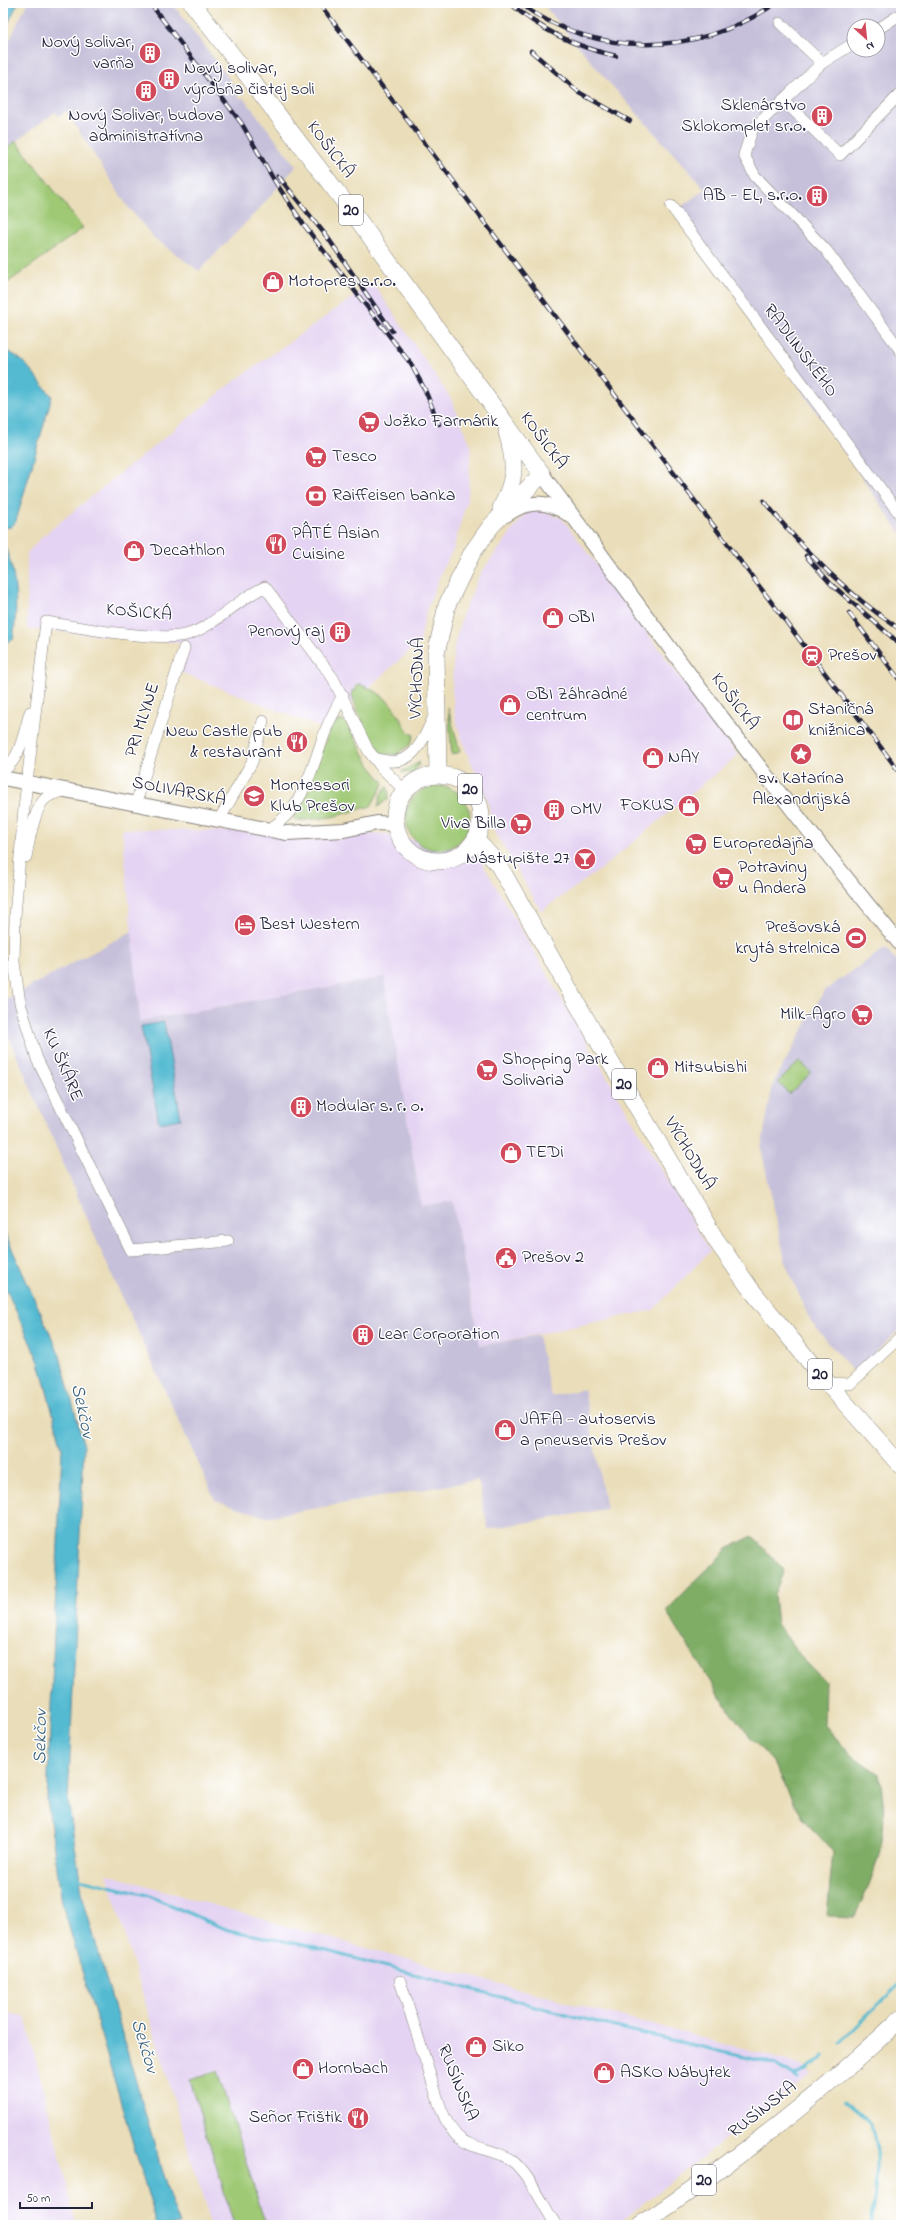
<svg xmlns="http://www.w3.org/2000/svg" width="904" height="2228" font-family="'Indie Flower',sans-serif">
<rect width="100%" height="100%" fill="#fff"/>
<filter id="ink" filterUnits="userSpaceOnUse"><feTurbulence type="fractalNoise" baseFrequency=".025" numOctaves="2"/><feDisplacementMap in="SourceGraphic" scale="8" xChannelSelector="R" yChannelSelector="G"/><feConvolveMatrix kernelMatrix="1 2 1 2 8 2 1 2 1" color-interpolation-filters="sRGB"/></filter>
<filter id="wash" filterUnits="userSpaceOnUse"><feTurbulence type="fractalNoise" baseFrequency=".012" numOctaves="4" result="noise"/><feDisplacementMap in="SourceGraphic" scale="16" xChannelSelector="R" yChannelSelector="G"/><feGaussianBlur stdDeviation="0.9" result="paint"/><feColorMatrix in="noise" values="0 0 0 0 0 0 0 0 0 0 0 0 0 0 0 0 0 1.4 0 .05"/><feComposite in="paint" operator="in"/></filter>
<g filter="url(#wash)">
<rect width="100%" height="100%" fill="#eadeba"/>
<g fill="#e4d3f2">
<path d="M 373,283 L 451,399 L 471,445 L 468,496 L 453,550 L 443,568 L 426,611 L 420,642 L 322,728 L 173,669 L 181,643 L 27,629 L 27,553 L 44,535 L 233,382 Z"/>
<path d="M 539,510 L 562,518 L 738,755 L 597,872 L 541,911 L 490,823 L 489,804 L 462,741 L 455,716 L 452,690 L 454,647 L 462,616 L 480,574 L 526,512 Z"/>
<path d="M 122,829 L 387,834 L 477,854 L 641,1135 L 710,1251 L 653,1310 L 480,1346 L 452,1201 L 421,1207 L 384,977 L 140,1021 Z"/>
<path d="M 107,1874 L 296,1929 L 799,2064 L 810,2074 L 615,2225 L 211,2225 Z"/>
<path d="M 3,2012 L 25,2016 L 77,2225 L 3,2225 Z"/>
</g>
<g fill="#c6c0da" fill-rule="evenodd">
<path d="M 27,3 L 172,3 L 240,93 L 237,95 L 241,99 L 243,97 L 296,166 L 260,208 L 199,271 L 154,238 L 128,207 L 66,111 L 59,116 L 55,112 L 3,151 L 3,54 Z"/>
<path d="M 542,3 L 901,3 L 901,534 L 677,210 L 705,189 L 605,78 ZM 854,26 L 878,26 L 878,50 L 854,50 Z"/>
<path d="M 132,931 L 140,1021 L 384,977 L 421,1206 L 452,1201 L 480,1346 L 538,1335 L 551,1396 L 584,1389 L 606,1509 L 488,1529 L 478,1480 L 266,1517 L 215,1500 L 106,1262 L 3,1024 L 3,1001 Z"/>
<path d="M 885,948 L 901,965 L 901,1328 L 854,1373 L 811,1322 L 786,1265 L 761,1148 L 773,1084 L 824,991 Z"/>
</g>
<g fill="#9fc975" stroke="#607658">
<path d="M 16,141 L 83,228 L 3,286 L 3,151 Z"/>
<path d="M 359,684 C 390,696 393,706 409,733 L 414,735 L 410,745 L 399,752 L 400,755 L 382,754 L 367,735 L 352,696 L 352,690 L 355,691 L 356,685 Z"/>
<path d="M 448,708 L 460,752 L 452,755 Z"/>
<path d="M 341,720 L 346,722 L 349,727 L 370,766 L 384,783 L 371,806 L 332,817 L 297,821 L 293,818 L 301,804 L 332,724 Z"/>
<path d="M 420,762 L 413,773 L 401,772 Z"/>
<circle cx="438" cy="818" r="32"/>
<path d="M 387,787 L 389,792 L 388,799 L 378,807 L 381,794 Z"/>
<path d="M 800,1061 L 811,1073 L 789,1094 L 778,1082 Z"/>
<path d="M 217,2071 L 266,2225 L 234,2225 L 190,2079 Z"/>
</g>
<path fill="#7fad66" stroke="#506850" d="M 752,1536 L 784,1570 L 774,1595 L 777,1624 L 802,1658 L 825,1681 L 824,1724 L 850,1754 L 879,1774 C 891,1831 879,1865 855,1917 L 827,1916 L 833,1851 L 801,1817 L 773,1762 L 746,1732 L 723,1702 L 666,1611 L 727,1549 Z"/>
<g fill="#53bad1" stroke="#3a6e86">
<path d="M 3,3 L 18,3 L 3,34 Z"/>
<path d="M 3,350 C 24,355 38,381 52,396 L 16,521 L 11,527 L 3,528 Z"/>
<path d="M 3,542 C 17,572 18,608 13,640 L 10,640 L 3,646 Z"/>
<path d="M 164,1022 L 181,1119 L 159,1123 L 141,1026 Z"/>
<path d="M 3,1229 L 60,1356 L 84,1446 L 68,1800 L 83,1899 L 168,2192 L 180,2225 L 157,2225 L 62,1903 L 47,1800 L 62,1448 L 39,1362 L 3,1282 Z"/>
</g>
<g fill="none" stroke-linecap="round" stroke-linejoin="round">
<g stroke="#53bad1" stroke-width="3">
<path d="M 76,1878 L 147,1895 L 228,1930 L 308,1946 L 615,2027 L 775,2064 L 797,2078"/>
<path d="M 841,2042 L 901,1982"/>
<path d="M 794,2076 L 824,2057"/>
<path d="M 844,2102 C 854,2107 870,2121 874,2132 C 881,2154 874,2202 870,2225"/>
</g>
</g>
</g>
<g filter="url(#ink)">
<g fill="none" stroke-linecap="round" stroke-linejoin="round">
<g stroke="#86807a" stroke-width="12">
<g id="minor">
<path d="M 780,23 L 822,63"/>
<path d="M 878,29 L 901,14"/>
<path d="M 854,43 L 822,63 L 783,100 L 840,155 L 901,93"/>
<path d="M 783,100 L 752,130 L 744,155 L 755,176 L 826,250 L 901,351"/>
<path d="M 671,206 L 901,516"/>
<path d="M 373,757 C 412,773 422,742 435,714"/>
<path d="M 3,771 C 21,758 24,732 30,712"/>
<path d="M 136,803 L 184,648"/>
<path d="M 219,820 L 252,762 L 263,721"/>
<path d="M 267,830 C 304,811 313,764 326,729 C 331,717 337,706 343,695"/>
<path d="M 26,857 C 29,842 34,807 46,798 C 52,793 58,793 64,791"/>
<path d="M 228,1241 L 131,1250 L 37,1059 L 20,1003 L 14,962 L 15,916 L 24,808 L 46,622 C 77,627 164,643 189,634 C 218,624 237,599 265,587 L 333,678 L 368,750 L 382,768 L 404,790"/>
<path d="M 827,1383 L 850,1384 L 901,1336"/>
<path d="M 400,1981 C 410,2011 419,2041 429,2071 C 436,2092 441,2118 456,2135 C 470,2150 495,2148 511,2160 C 528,2172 544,2207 556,2225"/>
</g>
</g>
<g stroke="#86807a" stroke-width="16">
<g id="tertiary">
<path d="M 542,474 C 659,634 775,793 901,945"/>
<path d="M 506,515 C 528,500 546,500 568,514"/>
<path d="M 3,778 L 286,833 L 344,830 L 377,823 L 395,824"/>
</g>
</g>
<g stroke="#86807a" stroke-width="18">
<g id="primary">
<path d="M 192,3 L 359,221 L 542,474 L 491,526 L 472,553 L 447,605 L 436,654 L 438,774"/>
<path d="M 501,508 C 516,480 516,463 507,432"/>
<circle cx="438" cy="818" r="43"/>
<path d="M 476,840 L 498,864 L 604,1051 L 716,1240 L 749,1287 L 821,1376 L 901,1466"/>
<path d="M 641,2225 C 732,2163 822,2095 901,2018"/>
</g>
</g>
<use href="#minor" stroke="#fff" stroke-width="11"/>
<use href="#tertiary" stroke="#fff" stroke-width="14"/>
<use href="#primary" stroke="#fff" stroke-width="17"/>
<g stroke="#22223b" stroke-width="4.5">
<g id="rail">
<path d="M 150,3 L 242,124 L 274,180 L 304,225 L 411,364 L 425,390 L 439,424"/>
<path d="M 319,3 L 901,774"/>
<path d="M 510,3 C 540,30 576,47 616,56"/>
<path d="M 519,3 C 597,59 698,57 776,3"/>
<path d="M 531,51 L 580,93 L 630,121"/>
<path d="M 278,176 L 328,238 L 392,331"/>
<path d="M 764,501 C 805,552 847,594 901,630"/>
<path d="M 806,556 L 831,584 L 901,645"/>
<path d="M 849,613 L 901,682"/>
</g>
</g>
<use href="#rail" stroke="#fff" stroke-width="3" stroke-dasharray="9" stroke-linecap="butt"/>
</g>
</g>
<defs>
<g id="building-disc" transform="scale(1.15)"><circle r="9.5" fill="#d1495b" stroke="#fff"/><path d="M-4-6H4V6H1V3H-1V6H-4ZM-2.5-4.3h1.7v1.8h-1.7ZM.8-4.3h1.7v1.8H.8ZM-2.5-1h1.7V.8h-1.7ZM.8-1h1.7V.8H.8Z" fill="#fff"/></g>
<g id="shop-disc" transform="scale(1.15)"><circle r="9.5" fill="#d1495b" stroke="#fff"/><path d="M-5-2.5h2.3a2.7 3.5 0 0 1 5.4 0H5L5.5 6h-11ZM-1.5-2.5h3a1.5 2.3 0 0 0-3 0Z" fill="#fff"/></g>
<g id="supermarket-disc" transform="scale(1.15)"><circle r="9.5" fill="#d1495b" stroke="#fff"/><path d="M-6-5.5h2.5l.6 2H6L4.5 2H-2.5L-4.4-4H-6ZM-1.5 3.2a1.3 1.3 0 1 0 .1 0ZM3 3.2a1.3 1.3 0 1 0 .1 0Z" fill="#fff"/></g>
<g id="bank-disc" transform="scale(1.15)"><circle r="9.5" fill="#d1495b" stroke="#fff"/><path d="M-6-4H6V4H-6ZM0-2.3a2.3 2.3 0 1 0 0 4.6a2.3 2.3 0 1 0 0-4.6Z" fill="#fff"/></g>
<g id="restaurant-disc" transform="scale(1.15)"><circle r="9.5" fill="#d1495b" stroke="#fff"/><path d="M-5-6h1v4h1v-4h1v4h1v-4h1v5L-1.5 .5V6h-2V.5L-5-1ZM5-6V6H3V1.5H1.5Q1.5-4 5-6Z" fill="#fff"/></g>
<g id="station-disc" transform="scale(1.15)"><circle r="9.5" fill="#d1495b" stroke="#fff"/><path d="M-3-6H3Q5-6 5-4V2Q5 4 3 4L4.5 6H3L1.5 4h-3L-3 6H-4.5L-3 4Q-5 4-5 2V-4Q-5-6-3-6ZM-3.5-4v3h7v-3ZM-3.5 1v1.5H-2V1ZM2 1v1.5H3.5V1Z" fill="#fff"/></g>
<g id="library-disc" transform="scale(1.15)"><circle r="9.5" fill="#d1495b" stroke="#fff"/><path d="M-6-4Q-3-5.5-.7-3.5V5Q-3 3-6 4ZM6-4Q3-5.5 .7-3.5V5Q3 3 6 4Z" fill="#fff"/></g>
<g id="sight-disc" transform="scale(1.15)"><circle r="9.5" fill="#d1495b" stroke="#fff"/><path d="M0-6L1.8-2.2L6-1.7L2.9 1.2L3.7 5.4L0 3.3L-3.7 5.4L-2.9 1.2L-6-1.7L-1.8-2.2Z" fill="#fff"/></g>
<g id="school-disc" transform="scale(1.15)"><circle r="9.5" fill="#d1495b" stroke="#fff"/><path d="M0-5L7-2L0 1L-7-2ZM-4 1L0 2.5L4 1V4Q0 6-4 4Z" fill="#fff"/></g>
<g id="bar-disc" transform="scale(1.15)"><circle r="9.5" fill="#d1495b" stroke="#fff"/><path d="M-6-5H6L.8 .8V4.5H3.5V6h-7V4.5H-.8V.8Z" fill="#fff"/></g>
<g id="hotel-disc" transform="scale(1.15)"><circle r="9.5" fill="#d1495b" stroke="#fff"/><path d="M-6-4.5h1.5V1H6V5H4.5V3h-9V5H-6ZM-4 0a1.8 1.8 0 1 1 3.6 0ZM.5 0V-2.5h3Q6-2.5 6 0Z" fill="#fff"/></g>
<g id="stadium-disc" transform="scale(1.15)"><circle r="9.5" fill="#d1495b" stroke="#fff"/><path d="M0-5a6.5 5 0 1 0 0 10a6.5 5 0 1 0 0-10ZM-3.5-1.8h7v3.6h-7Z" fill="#fff"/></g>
<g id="civic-disc" transform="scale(1.15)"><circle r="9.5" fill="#d1495b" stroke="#fff"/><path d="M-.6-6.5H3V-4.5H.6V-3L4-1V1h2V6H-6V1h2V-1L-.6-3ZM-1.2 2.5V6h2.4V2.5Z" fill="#fff"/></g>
</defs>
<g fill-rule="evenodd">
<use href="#building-disc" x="150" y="53"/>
<use href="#building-disc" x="169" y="79"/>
<use href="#building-disc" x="146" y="91"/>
<use href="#building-disc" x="822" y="116"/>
<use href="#building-disc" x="817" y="196"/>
<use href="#shop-disc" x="273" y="282"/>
<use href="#supermarket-disc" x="369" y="422"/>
<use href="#supermarket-disc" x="316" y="457"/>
<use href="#bank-disc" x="316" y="496"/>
<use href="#restaurant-disc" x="276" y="544"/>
<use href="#shop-disc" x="134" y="551"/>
<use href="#shop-disc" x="553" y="618"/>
<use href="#building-disc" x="340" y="632"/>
<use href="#station-disc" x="812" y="656"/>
<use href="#shop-disc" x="510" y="705"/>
<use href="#library-disc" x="793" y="720"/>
<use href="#restaurant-disc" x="297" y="742"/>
<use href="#sight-disc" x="801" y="754"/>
<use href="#shop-disc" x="653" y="758"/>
<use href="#school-disc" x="254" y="796"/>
<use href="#shop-disc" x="689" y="806"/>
<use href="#building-disc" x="554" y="810"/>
<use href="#supermarket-disc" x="521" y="824"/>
<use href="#supermarket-disc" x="696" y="844"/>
<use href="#bar-disc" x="585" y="859"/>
<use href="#supermarket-disc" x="723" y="878"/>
<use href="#hotel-disc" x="245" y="925"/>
<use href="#stadium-disc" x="856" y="938"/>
<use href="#supermarket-disc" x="862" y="1015"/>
<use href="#shop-disc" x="658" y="1068"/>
<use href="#supermarket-disc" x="487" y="1070"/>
<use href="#building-disc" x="301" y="1107"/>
<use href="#shop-disc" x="511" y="1153"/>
<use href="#civic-disc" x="506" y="1258"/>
<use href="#building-disc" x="363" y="1335"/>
<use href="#shop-disc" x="505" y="1430"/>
<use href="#shop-disc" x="476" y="2047"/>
<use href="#shop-disc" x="303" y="2069"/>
<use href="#shop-disc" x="604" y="2073"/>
<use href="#restaurant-disc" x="358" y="2118"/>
</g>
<g text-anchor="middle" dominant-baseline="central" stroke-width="3" stroke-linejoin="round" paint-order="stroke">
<g fill="#fff" stroke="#646476" stroke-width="1">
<rect x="339" y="195" width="24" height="30" rx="3"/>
<rect x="458" y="774" width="24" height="30" rx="3"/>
<rect x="612" y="1069" width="24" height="30" rx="3"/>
<rect x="808" y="1359" width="24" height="30" rx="3"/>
<rect x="692" y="2165" width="24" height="30" rx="3"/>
</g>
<g font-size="17" font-weight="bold" fill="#22223b">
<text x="351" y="210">20</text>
<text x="470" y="789">20</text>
<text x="624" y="1084">20</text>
<text x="820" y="1374">20</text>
<text x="704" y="2180">20</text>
</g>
<g font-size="18" fill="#22223b" stroke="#fff" text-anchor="start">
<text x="134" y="43" text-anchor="end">Nový solivar,<tspan x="134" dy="21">varňa</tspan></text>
<text x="184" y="69">Nový solivar,<tspan x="184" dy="21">výrobňa čistej soli</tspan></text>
<text x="806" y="106" text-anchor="end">Sklenárstvo<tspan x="806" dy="21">Sklokomplet sr.o.</tspan></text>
<text x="146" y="116" text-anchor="middle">Nový Solivar, budova<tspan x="146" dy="21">administratívna</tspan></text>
<text x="802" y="196" text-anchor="end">AB - EL, s.r.o.</text>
<text x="288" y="282">Motopres s.r.o.</text>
<text x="384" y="422">Jožko Farmárik</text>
<text x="332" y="457">Tesco</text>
<text x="332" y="496">Raiffeisen banka</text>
<text x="292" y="534">PÂTÉ Asian<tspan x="292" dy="21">Cuisine</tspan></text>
<text x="150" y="551">Decathlon</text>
<text x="568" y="618">OBI</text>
<text x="324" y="632" text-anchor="end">Penový raj</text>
<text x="828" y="656">Prešov</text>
<text x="526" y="695">OBI Záhradné<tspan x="526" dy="21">centrum</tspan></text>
<text x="808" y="710">Staničná<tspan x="808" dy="21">knižnica</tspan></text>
<text x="282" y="732" text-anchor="end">New Castle pub<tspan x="282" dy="21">&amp; restaurant</tspan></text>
<text x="668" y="758">NAY</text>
<text x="801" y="779" text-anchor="middle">sv. Katarína<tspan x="801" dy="21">Alexandrijská</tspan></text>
<text x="270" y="786">Montessori<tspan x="270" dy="21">Klub Prešov</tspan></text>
<text x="674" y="806" text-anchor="end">FOKUS</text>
<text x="570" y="810">OMV</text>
<text x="506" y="824" text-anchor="end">Viva Billa</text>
<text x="712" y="844">Europredajňa</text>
<text x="570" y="859" text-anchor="end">Nástupište 27</text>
<text x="738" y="868">Potraviny<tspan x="738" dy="21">u Andera</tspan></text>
<text x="260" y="925">Best Western</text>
<text x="840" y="928" text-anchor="end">Prešovská<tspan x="840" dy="21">krytá strelnica</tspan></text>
<text x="846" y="1015" text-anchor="end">Milk-Agro</text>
<text x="502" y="1060">Shopping Park<tspan x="502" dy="21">Solivaria</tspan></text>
<text x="674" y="1068">Mitsubishi</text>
<text x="316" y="1107">Modular s. r. o.</text>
<text x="526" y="1153">TEDi</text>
<text x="522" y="1258">Prešov 2</text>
<text x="378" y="1335">Lear Corporation</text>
<text x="520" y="1420">JAFA - autoservis<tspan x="520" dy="21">a pneuservis Prešov</tspan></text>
<text x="492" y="2047">Siko</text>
<text x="318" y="2069">Hornbach</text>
<text x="620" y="2073">ASKO Nábytek</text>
<text x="342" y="2118" text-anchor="end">Señor Frištik</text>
</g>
<g font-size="18" fill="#22223b" stroke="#fff">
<text transform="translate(330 150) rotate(53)">KOŠICKÁ</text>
<text transform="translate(800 351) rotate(53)">RADLINSKÉHO</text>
<text transform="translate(543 441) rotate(54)">KOŠICKÁ</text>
<text transform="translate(139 613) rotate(5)">KOŠICKÁ</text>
<text transform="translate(418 678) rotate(-88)">VÝCHODNÁ</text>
<text transform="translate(734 702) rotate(53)">KOŠICKÁ</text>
<text transform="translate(143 720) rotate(-72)">PRI MLYNE</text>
<text transform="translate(179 792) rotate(11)">SOLIVARSKÁ</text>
<text transform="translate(62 1065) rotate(67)">KU ŠKÁRE</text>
<text transform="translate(689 1154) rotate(59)">VÝCHODNÁ</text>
<text transform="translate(457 2083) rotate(68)">RUSÍNSKA</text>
<text transform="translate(763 2110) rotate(-38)">RUSÍNSKA</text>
</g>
<g font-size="19" font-style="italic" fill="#365f77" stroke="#fff">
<text transform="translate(82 1411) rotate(78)">Sekčov</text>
<text transform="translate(41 1737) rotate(-89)">Sekčov</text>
<text transform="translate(144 2046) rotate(73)">Sekčov</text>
</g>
</g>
<rect width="904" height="2228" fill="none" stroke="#fff" stroke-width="16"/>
<g transform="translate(866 38) rotate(153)"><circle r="19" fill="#ffffff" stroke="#a7a7b1"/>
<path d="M0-3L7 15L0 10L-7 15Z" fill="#d1495b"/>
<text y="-6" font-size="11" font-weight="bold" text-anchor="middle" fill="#22223b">N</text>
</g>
<path d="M20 2202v6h72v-6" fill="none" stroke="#22223b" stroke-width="2"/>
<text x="26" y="2202" font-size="12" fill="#22223b" stroke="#ffffff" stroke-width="3" paint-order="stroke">50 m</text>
</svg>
